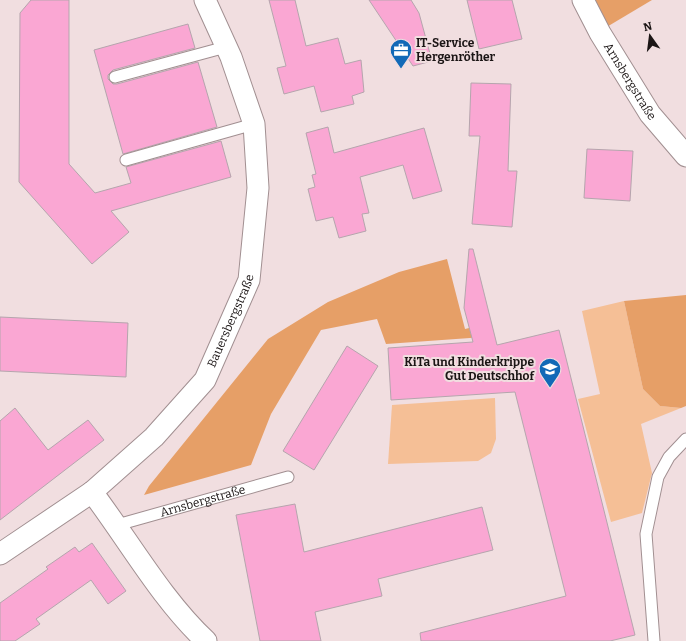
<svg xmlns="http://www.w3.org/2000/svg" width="686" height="641" font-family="Bitter,serif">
<rect width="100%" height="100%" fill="#f1dee0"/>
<g fill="#f5bf96">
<path d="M 624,301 L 643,389 L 660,406 L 681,408 L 641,424 L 652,473 L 642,513 L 611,522 L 578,399 L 600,394 L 582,311 Z"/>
<path d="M 495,398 L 496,439 L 491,453 L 478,461 L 388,464 L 392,405 Z"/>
</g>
<g fill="#e69f67">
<path d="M 584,0 L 652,0 L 600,31 Z"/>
<path d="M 447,259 L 465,329 L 486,324 L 484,337 L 386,344 L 377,319 L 321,330 L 271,414 L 251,465 L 144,495 L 149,486 L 268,339 L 328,302 L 399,272 Z"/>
<path d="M 686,295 L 686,406 L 681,408 L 660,406 L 643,389 L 624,301 Z"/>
</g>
<g fill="#faa7d3" stroke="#b5a5ad">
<path d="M 31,0 L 69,0 L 69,164 L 95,193 L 131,183 L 126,167 L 221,141 L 231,177 L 111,211 L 129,232 L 92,264 L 19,182 L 20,13 Z"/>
<path d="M 269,0 L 295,0 L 306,46 L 338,38 L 345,64 L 361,60 L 364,92 L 352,96 L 354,104 L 321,112 L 314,86 L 284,94 L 277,68 L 286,66 Z"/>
<path d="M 369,0 L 411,0 L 419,13 L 432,61 L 413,66 Z"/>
<path d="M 467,0 L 512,0 L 522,39 L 479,49 Z"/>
<path d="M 188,24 L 195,48 L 113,70 L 108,75 L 108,79 L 113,84 L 117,84 L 198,62 L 217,127 L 123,154 L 94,50 Z"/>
<path d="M 471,83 L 511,84 L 508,171 L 517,171 L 512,227 L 472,224 L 480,136 L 469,136 Z"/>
<path d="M 328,127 L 334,153 L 424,128 L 442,191 L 413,199 L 403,165 L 360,177 L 369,213 L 362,214 L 366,231 L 339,238 L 333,217 L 316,221 L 308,189 L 315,187 L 312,175 L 316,174 L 306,133 Z"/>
<path d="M 587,149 L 633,151 L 630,201 L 584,198 Z"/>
<path d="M 469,249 L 473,249 L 497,345 L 559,330 L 635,635 L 610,641 L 421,641 L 420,633 L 566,596 L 515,392 L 391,400 L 388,348 L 473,342 L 464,308 Z"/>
<path d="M 0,317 L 128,323 L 126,377 L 0,371 Z"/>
<path d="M 347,346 L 378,366 L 314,470 L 283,451 Z"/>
<path d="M 15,408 L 48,450 L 88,420 L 104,440 L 0,520 L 0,421 Z"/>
<path d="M 295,504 L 304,552 L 482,507 L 493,550 L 378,579 L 382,596 L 315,612 L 321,641 L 260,641 L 236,515 Z"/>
<path d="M 92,543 L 126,591 L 108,604 L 91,580 L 36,619 L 40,624 L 15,641 L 0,641 L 0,603 L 48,569 L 46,567 L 75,547 L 79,552 Z"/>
</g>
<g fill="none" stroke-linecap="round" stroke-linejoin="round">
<g stroke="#a18f91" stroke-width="13">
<g id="service">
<path d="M 115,77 L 226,47"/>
<path d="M 126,160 L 254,124"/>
<path id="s1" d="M 117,525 L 288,477"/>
<path d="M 654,641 L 646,534 L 658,477 L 669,457 L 686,439"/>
</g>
</g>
<g stroke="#a18f91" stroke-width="23">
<g id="minor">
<path id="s2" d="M 583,0 L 600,33 L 650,114 L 686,156"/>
<path d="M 92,492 C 129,541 162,600 206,641"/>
<path id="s3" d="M 0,554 L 92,492 L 154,437 L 205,380 L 249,280 L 258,188 L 254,124 L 231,57 L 205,0"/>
</g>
</g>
<use href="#service" stroke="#fff" stroke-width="11"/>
<use href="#minor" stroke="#fff" stroke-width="21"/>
</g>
<defs>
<g id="office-pin" transform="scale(1.15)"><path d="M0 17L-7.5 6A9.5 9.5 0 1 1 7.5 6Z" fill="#1269b7" stroke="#f1dee0"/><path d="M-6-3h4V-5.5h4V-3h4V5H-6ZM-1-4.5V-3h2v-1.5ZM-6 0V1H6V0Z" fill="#fff"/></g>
<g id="school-pin" transform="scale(1.15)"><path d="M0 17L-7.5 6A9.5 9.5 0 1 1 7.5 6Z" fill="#1269b7" stroke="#f1dee0"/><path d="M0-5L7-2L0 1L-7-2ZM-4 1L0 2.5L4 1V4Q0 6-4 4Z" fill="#fff"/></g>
</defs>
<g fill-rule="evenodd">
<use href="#office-pin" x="401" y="50"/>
<use href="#school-pin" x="550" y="369"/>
</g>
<g text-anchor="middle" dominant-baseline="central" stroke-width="4" stroke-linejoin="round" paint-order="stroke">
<g font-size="12" font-weight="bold" fill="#1b1515" stroke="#f1dee0" text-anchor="start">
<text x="416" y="43">IT-Service<tspan x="416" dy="14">Hergenröther</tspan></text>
<text x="534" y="362" text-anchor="end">KiTa und Kinderkrippe<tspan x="534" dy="14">Gut Deutschhof</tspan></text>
</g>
<g font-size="12" fill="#1b1515" stroke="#f1dee0">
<text stroke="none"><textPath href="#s2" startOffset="94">Arnsbergstraße</textPath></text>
<text stroke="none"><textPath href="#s3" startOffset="335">Bauersbergstraße</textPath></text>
<text stroke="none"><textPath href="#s1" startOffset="89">Arnsbergstraße</textPath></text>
</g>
</g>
<g transform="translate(650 36) rotate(346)" stroke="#f1dee0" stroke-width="3" paint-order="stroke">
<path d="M0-3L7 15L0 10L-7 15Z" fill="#1b1515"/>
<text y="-6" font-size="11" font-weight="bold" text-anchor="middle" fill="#1b1515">N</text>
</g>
</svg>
